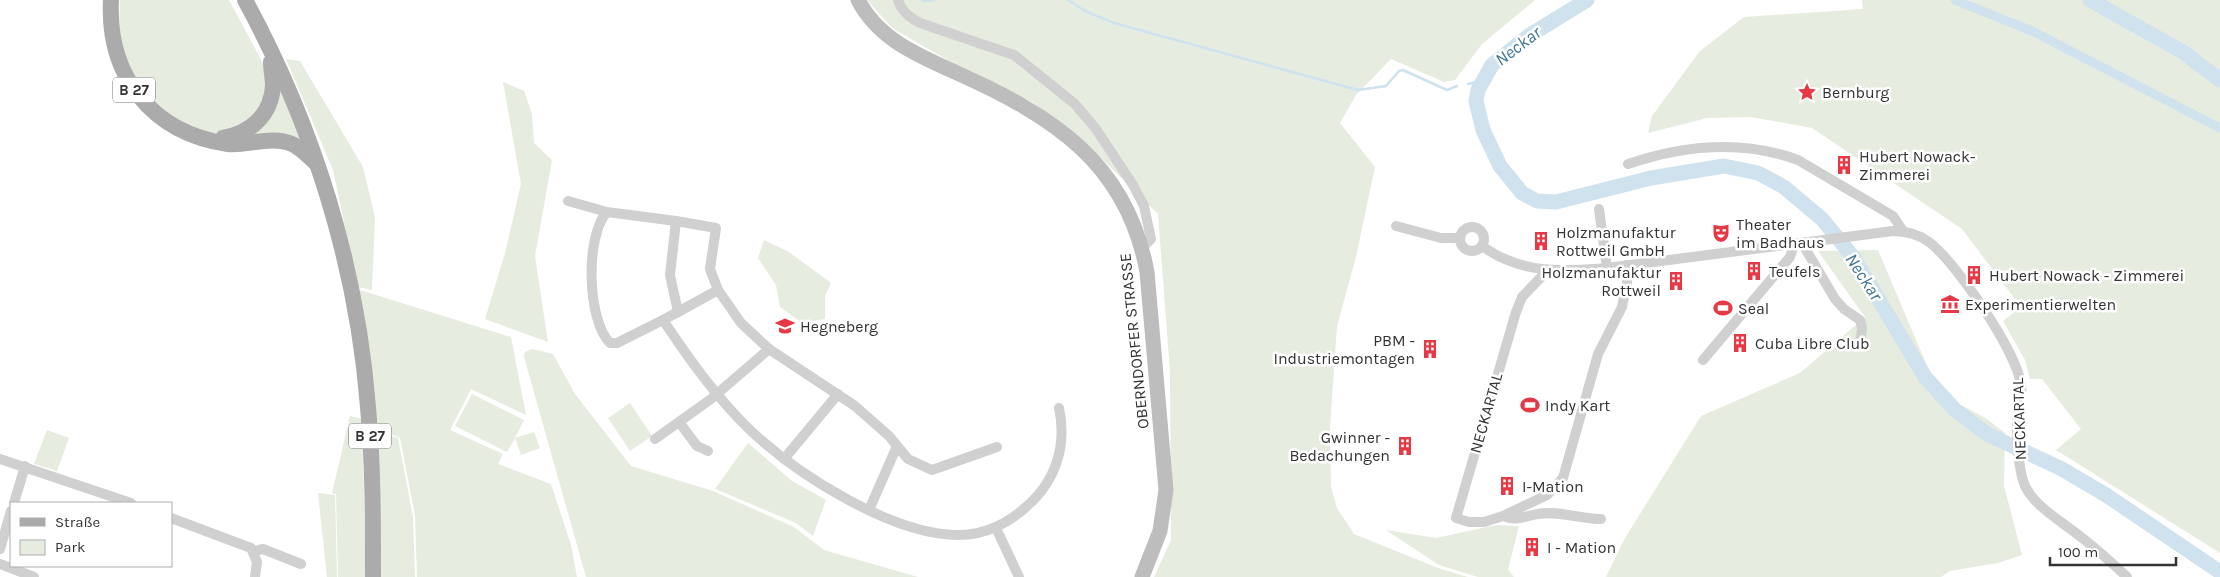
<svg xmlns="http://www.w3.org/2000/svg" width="2220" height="577" font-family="Karla,sans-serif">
<rect width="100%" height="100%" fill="#fff"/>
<g fill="#e6ecdf">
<path d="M 120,0 L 229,0 L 264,65 L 267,90 L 259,110 L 238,130 L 211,134 L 186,126 L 162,110 L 138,85 L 125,59 L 119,27 Z"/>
<path d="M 867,0 L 1535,0 L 1482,44 L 1455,80 L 1444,82 L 1391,59 L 1356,95 L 1340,123 L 1375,167 L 1356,257 L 1337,326 L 1330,428 L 1331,487 L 1337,508 L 1354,534 L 1438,568 L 1468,577 L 1154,577 L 1171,540 L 1170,372 L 1158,214 L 1088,145 L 1032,102 L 965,70 L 892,28 Z"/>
<path d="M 1862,0 L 2220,0 L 2220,553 L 2056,450 L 2081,429 L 2042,379 L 2030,379 L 2025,360 L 2003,321 L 2021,307 L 1962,229 L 1812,128 L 1751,117 L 1707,118 L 1648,133 L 1652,116 L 1700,51 L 1744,17 L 1863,9 Z"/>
<path d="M 286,59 L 300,61 L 363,167 L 375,218 L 372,290 L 358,287 L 333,170 Z"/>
<path d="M 503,82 L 524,91 L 532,114 L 534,143 L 552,160 L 535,256 L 548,342 L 485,319 L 505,253 L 521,184 Z"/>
<path d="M 279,84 L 304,146 L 242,140 Z"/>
<path d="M 764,240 L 789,252 L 831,283 L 825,296 L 825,319 L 802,323 L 780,307 L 776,285 L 758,258 Z"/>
<path d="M 1878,250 L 1930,373 L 1961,405 L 1987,419 L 2005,433 L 2004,486 L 2022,555 L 1998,563 L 1950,571 L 1941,577 L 1606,577 L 1625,538 L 1701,416 L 1800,373 L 1865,317 L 1818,251 Z"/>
<path d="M 360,290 L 511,337 L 526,415 L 471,389 L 450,430 L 503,454 L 498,464 L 551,484 L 571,545 L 577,577 L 417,577 L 415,516 L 400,438 L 377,429 Z"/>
<path d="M 532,349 L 553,354 L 575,394 L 631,466 L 713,491 L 794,527 L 824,550 L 918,577 L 586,577 L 524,357 L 525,352 Z"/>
<path d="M 472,394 L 524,420 L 515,438 L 534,432 L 540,448 L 521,455 L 515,438 L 507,452 L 455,426 Z"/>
<path d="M 630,403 L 652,436 L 630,451 L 608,418 Z"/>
<path d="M 350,416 L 362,419 L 366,577 L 338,577 L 336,494 L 332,493 Z"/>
<path d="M 47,430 L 69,438 L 57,471 L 34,464 Z"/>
<path d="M 377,432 L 398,438 L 413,517 L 415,577 L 380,577 Z"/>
<path d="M 748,443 L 792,481 L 826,500 L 813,536 L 796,523 L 715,489 Z"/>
<path d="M 318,493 L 335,495 L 337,577 L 327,577 Z"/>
<path d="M 1496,525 L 1519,526 L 1508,570 L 1514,577 L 1478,577 L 1439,565 L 1386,530 L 1436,538 Z"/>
</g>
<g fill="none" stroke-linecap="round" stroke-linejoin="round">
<g stroke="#cfe2ee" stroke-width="2.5">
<path d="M 1068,0 L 1085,11 L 1114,23 L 1358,90 L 1386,86 L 1399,71 L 1403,70 L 1447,90 L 1457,86"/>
<path d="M 923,1 L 934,0"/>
<path d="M 1468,84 L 1482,81"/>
</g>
<path stroke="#cfe2ee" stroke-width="9" d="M 1955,0 L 2032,31 L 2220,128"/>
<g stroke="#cfe2ee" stroke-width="15">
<path d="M 1587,0 L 1530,35 L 1492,65 L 1478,90 L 1476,101 L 1483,130 L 1500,166 L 1522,193 L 1537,201 L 1556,202 L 1651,178 L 1724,166 L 1758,173 L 1784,187 L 1822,219 L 1854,258 L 1925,377 L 1955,410 L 1987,434 L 2062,469 L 2106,495 L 2220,572"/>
<path d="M 2090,0 L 2183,52 L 2220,80"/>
</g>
<g stroke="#d0d0d0" stroke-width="10">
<path d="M 898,0 C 901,11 910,18 920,23 L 1014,55 L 1075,104 L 1096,129 L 1133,185 L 1144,206 L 1151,239 L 1143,247"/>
<path d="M 1628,164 C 1684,145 1741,139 1798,160 L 1893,216 L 1903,231"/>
<path d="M 568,201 L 607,212 C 585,236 587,320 610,343 L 617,343 L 663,320 C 689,359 716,397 750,430 C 798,475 892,535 959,535 C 985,535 1009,523 1027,506 C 1056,481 1067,445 1059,408"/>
<path d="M 1599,209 L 1607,268"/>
<path d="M 607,212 L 676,221 L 670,275 L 678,312 L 663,320"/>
<path d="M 676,221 L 716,228 L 710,269 L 718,290 L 678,312"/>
<path d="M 1396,226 L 1441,238 L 1460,238"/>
<circle cx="1472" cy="239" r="12"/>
<path d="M 1802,243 L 1835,299 L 1844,309 L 1860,320 L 1862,328 L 1860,345"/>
<path d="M 1482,246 C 1521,274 1562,272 1607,268 L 1893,231 C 1906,231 1918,234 1929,242 C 1956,262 2016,351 2021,384 C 2023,397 2018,409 2017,422 C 2016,437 2019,473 2025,486 C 2036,508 2063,522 2081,537 C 2097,549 2112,563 2127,577"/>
<path d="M 1547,271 L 1522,297 L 1516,312 L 1456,518 L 1469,522 L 1484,522 L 1503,516 L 1547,495 L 1563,478 L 1598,354 L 1622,307 L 1628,277 L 1627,265"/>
<path d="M 718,290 L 741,323 L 769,349 L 855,406 L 889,436 L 908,459 L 932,470 L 997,447"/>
<path d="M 1703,360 L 1790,257 L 1794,245"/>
<path d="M 679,422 L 697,446 L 708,451"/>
<path d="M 655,439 L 711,399 L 769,349"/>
<path d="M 0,459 L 131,503"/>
<path d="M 784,459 L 838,394"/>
<path d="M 14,503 L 25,466"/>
<path d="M 869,510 L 897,446"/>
<path d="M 1503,516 C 1517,522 1524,516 1538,514 C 1557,510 1580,519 1601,519"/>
<path d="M 171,518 L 251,548 L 257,562 L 255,577"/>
<path d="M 996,528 L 1019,577"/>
<path d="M 0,549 L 11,511"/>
<path d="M 254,551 L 263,549 L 301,564"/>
<path d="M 0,564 L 34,577"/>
</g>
<path stroke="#bdbdbd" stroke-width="15" d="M 858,0 C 879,40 918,55 957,73 C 1053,116 1127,163 1147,272 L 1166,490 L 1160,531 L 1142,577"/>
<g stroke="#ababab" stroke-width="16">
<path d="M 111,0 C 107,75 151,133 228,144 C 248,146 272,135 292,144 C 301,148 308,156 316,163"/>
<path d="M 245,0 C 313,125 357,265 368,407 C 373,463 373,520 373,577"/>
<path d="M 223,138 C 251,133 271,115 273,86 C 273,78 271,70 271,62"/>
</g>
</g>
<defs>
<g id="sight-bare" transform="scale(1.5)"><path d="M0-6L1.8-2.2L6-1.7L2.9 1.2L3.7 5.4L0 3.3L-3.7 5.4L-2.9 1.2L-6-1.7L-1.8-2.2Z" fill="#e63946" stroke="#fff" stroke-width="2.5" paint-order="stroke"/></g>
<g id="building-bare" transform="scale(1.5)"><path d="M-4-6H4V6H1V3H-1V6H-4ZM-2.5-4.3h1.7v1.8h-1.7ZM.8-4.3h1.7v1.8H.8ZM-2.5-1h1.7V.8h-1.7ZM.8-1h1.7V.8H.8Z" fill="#e63946" stroke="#fff" stroke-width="2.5" paint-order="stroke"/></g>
<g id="theatre-bare" transform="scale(1.5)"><path d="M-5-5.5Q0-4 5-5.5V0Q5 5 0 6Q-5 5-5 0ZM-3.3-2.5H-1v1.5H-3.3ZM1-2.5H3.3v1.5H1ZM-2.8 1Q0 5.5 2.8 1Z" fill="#e63946" stroke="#fff" stroke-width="2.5" paint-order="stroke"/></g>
<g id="museum-bare" transform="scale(1.5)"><path d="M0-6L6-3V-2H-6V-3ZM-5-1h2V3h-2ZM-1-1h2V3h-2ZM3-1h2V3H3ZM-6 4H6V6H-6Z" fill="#e63946" stroke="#fff" stroke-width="2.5" paint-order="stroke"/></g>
<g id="stadium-bare" transform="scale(1.5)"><path d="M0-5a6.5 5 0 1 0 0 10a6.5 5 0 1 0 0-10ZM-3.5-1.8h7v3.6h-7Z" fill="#e63946" stroke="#fff" stroke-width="2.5" paint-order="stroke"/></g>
<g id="school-bare" transform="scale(1.5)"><path d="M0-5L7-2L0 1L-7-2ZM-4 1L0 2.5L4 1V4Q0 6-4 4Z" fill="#e63946" stroke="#fff" stroke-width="2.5" paint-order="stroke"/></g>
</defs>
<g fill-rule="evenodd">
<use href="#sight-bare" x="1807" y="92"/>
<use href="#building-bare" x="1844" y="165"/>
<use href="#theatre-bare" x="1721" y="233"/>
<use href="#building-bare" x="1541" y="241"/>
<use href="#building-bare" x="1754" y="271"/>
<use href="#building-bare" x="1974" y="275"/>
<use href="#building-bare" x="1676" y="281"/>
<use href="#museum-bare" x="1950" y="304"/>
<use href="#stadium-bare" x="1723" y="308"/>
<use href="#school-bare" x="785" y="326"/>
<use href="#building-bare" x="1740" y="343"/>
<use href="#building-bare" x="1430" y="349"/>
<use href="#stadium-bare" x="1530" y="405"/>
<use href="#building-bare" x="1405" y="446"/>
<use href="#building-bare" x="1507" y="486"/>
<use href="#building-bare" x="1532" y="547"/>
</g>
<g text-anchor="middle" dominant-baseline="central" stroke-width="5" stroke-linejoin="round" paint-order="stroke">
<g fill="#fff" stroke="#707070" stroke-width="1">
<rect x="113" y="77.5" width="42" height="25" rx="4"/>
<rect x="349" y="423.5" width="42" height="25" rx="4"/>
</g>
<g font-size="15" font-weight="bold" fill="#333">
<text x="134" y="90">B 27</text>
<text x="370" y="436">B 27</text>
</g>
<g font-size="16" fill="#333" stroke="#fff" text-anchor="start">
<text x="1822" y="92">Bernburg</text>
<text x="1859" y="156">Hubert Nowack-<tspan x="1859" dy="18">Zimmerei</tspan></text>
<text x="1736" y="224">Theater<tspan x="1736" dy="18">im Badhaus</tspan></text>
<text x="1556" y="232">Holzmanufaktur<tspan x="1556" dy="18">Rottweil GmbH</tspan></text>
<text x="1769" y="271">Teufels</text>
<text x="1661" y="272" text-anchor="end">Holzmanufaktur<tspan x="1661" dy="18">Rottweil</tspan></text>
<text x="1989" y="275">Hubert Nowack - Zimmerei</text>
<text x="1965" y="304">Experimentierwelten</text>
<text x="1738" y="308">Seal</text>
<text x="800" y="326">Hegneberg</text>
<text x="1415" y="340" text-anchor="end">PBM -<tspan x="1415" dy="18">Industriemontagen</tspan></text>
<text x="1755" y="343">Cuba Libre Club</text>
<text x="1545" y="405">Indy Kart</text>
<text x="1390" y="437" text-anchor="end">Gwinner -<tspan x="1390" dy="18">Bedachungen</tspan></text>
<text x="1522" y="486">I-Mation</text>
<text x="1547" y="547">I - Mation</text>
</g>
<g font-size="16" fill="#333" stroke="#fff">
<text transform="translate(1134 341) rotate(-96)">OBERNDORFER STRASSE</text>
<text transform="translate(1486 413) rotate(-74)">NECKARTAL</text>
<text transform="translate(2019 419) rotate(-92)">NECKARTAL</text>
</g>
<g font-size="18" font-style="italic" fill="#3f7597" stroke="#fff">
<text transform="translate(1518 46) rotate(-37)">Neckar</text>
<text transform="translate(1864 277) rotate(57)">Neckar</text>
</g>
</g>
<rect x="10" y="502" width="162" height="65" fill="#ffffff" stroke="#adadad"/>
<rect x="20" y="518" width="25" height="8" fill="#ababab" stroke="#adadad"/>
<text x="55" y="527" font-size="15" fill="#333333">Straße</text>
<rect x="20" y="540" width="25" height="15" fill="#e6ecdf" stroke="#adadad"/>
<text x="55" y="552" font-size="15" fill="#333333">Park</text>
<path d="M2050 557v8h126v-8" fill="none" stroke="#333333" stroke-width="2.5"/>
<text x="2058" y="557" font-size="15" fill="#333333" stroke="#ffffff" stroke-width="4" paint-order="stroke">100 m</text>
</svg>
